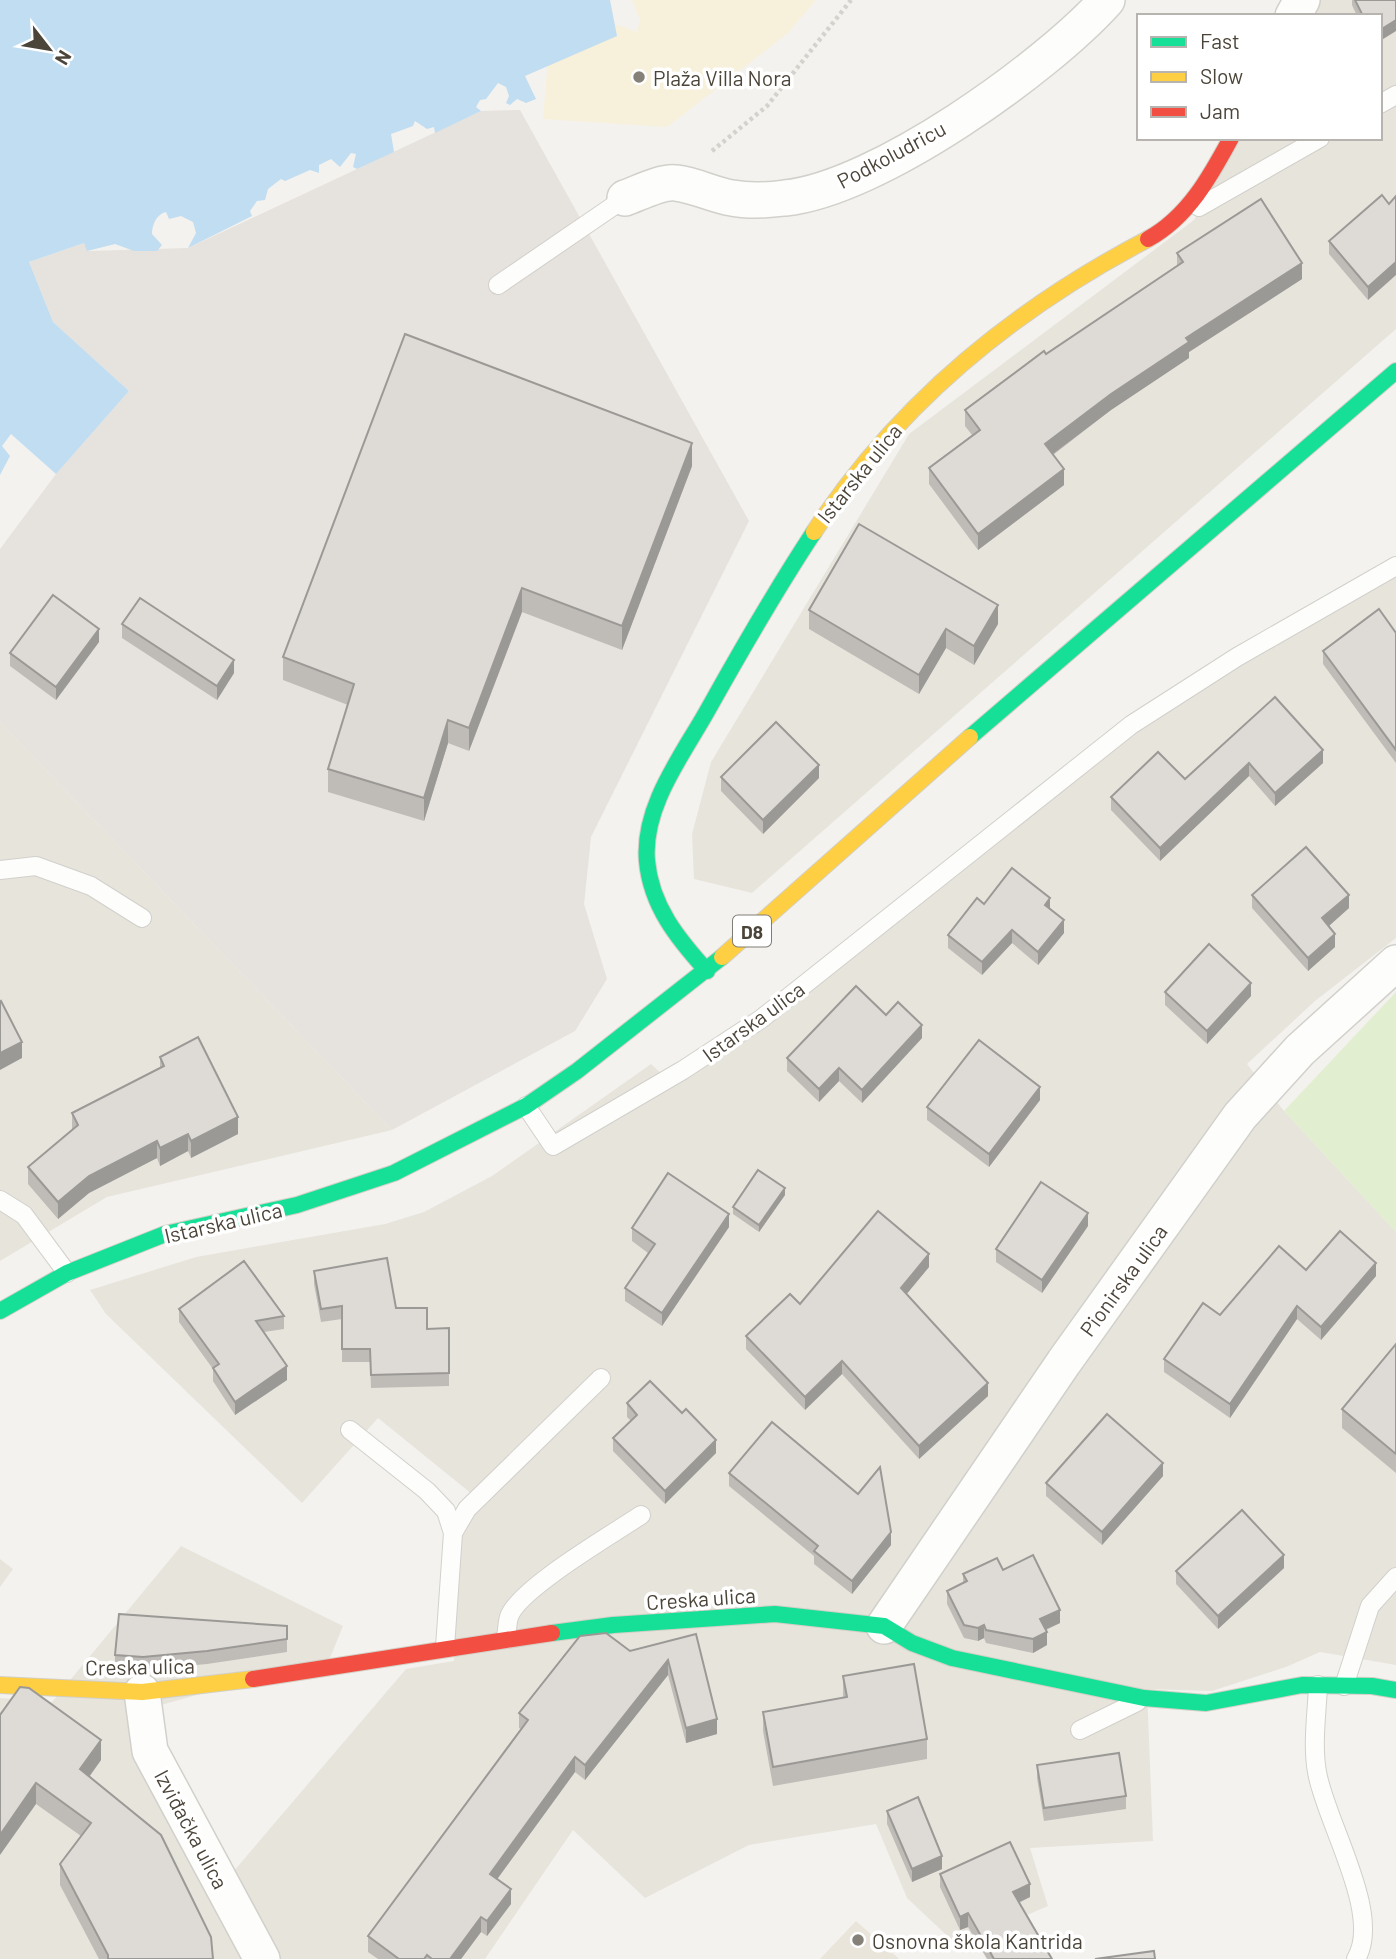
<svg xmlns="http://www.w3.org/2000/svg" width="1396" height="1959" font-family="Barlow,sans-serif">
<rect width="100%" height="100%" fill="#f4f2ee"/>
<g fill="#e7e4dc">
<path d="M 1314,0 L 1396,0 L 1396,329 L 752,893 L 694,879 L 692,834 L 711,762 L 909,434 L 1194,220 L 1239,138 L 1380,138 L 1380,16 L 1305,16 Z"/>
<path d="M 1396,575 L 1396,938 L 1315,1001 L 1247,1064 L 1284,1111 L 1396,1232 L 1396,1665 L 1320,1652 L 1286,1667 L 1212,1691 L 1147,1689 L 1153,1841 L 1030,1848 L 1048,1906 L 957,1945 L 907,1898 L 876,1824 L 749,1845 L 645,1898 L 573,1830 L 485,1959 L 0,1959 L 0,1698 L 52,1702 L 181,1546 L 343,1626 L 330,1658 L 136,1712 L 215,1893 L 406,1669 L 454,1661 L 460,1536 L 483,1503 L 378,1418 L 302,1503 L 106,1314 L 90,1290 L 196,1257 L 385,1224 L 424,1212 L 492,1176 L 651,1064 L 673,1084 L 1119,740 L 1255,651 Z"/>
<path d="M 0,722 L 392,1130 L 107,1197 L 0,1261 Z"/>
<path d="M 0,1559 L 13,1569 L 0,1587 Z"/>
</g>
<path fill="#e6e2de" d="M 520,110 L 749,521 L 591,837 L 584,904 L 607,979 L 575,1031 L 392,1130 L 0,722 L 0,549 L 56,474 L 129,391 L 53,322 L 29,262 L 84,243 L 88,251 L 188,248 L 481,111 Z"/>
<path fill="#eae5da" d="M 856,1921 L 899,1959 L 820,1959 Z"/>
<path fill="#e1eecf" d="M 1396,992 L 1396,1232 L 1284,1111 Z"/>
<path fill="#f7f0da" d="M 632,0 L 816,0 L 788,33 L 667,127 L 543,119 L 550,35 L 584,13 L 637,32 L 640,20 Z"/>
<path fill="#c0ddf1" d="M 0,0 L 610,0 L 617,36 L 525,76 L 536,99 L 526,103 L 517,99 L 510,105 L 506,103 L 509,96 L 506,87 L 498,83 L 486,99 L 480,100 L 476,107 L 481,111 L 435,133 L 434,127 L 427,129 L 415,121 L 413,126 L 391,134 L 394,152 L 357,169 L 353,167 L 356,154 L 351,153 L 340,167 L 331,159 L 319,165 L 319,173 L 310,170 L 285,181 L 281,179 L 268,189 L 265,200 L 257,201 L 250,211 L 252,216 L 188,248 L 196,233 L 193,222 L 181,216 L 169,219 L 166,212 C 157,214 152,224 152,234 L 162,245 L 157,251 L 134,251 L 115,244 L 87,251 L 84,243 L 29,262 L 53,322 L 129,391 L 56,474 L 11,434 L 2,446 L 10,456 L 0,475 Z"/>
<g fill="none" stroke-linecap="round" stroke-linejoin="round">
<g stroke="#d2d0cb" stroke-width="20">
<g id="lane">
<path d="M 1380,104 L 1396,95"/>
<path d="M 1199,207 L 1320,138"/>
<path d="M 498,285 L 625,198"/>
<path d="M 0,870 L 36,866 L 91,886 L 142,918"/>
<path d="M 526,1106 L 553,1146 L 683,1070 L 761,1019 L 1131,725 L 1237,657 L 1396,566"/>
<path d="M 0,1200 L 24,1215 L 67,1273"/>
<path d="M 350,1430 L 427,1491 L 446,1511 L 453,1533"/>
<path d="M 506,1639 C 507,1632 507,1624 509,1617 C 518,1589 613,1534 641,1515"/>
<path d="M 445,1647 L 453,1533 L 467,1509 L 601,1378"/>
<path d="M 1318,1685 C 1317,1713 1312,1744 1317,1772 C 1325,1821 1383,1914 1356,1959"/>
<path d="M 1344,1686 L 1370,1606 L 1396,1577"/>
<path d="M 1080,1730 L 1137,1702"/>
</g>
</g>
<g stroke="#d2d0cb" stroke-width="38">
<g id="street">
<path d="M 1293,16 L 1302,0"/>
<path d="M 625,198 C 639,193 662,181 676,183 C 695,185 713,195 732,198 C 748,201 769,200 785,198 C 877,189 1046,68 1107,0"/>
<path d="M 884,1626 L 1064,1362 L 1240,1116 L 1300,1050 L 1396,963"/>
<path d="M 142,1692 L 150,1751 L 262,1959"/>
</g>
</g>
<g stroke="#d3cfc5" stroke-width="18">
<g id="fast">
<path d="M 970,737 L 1396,371"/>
<path d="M 707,971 C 678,939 651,906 647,861 C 642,805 685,752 710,706 C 743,647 777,588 814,532"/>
<path d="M 0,1311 L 67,1273 L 165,1234 L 297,1205 L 394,1173 L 526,1106 L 577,1071 L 722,957"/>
<path d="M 552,1633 L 613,1625 L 775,1614 L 884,1626 L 912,1643 L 952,1658 L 1144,1698 L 1206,1703 L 1302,1685 L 1372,1686 L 1396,1690"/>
</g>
</g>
<g stroke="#d3cfc5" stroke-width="18">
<g id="slow">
<path d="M 814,532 C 897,405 1014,309 1148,239"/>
<path d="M 722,957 L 970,737"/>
<path d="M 0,1685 L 142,1692 L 253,1679"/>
</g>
</g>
<g stroke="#d3cfc5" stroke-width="18">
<g id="jam">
<path d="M 1148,239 C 1188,217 1210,177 1231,138"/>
<path d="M 253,1679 L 552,1633"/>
</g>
</g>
<path stroke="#d3d2cc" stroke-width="4.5" stroke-dasharray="3.5 3.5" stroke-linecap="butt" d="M 712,151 L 767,106 L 851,0"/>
<use href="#lane" stroke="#fdfdfc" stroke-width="18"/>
<use href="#street" stroke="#fdfdfc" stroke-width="35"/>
<use href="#fast" stroke="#16e098" stroke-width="16"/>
<use href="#slow" stroke="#ffcf43" stroke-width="16"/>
<use href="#jam" stroke="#f24e42" stroke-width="16"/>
</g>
<g fill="#bfbcb8">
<path d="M 1352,0 L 1396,0 L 1380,16 L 1357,16 L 1352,5 Z"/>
<path d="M 1382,195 L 1368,300 L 1329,254 L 1329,241 Z"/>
<path d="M 1177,253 L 1302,279 L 1189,352 L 1189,358 L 1111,410 L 1053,455 L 1064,485 L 978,550 L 929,484 L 929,468 L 972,435 L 965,426 L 965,410 L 1046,354 L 1177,266 Z"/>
<path d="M 692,466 L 622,650 L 522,612 L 469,751 L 448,743 L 424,821 L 328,792 L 328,769 L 348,705 L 283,680 L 283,657 Z"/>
<path d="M 809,610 L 998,624 L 974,665 L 946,648 L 919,694 L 809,629 Z"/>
<path d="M 122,624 L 234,673 L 217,700 L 122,638 Z"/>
<path d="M 1396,633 L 1396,763 L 1323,664 L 1323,651 Z"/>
<path d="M 99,642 L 56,700 L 10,666 L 10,653 Z"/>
<path d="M 1275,697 L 1323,763 L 1275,806 L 1249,776 L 1160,861 L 1111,810 L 1111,797 L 1185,779 Z"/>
<path d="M 721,777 L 819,778 L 763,834 L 721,791 Z"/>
<path d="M 1252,895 L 1349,908 L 1329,926 L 1335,947 L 1308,971 L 1252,908 Z"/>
<path d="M 984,904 L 1050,909 L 1064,933 L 1038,965 L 1012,943 L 982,975 L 948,948 L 948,935 Z"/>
<path d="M 1165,992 L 1251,996 L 1207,1044 L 1165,1005 Z"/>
<path d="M 886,1015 L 922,1038 L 862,1103 L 839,1081 L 819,1102 L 787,1071 L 787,1058 Z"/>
<path d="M 160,1057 L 238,1134 L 191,1158 L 188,1151 L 160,1166 L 157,1158 L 89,1193 L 58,1219 L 28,1184 L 28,1167 L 72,1130 L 72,1113 L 160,1068 Z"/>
<path d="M 1040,1100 L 989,1167 L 927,1120 L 927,1107 Z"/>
<path d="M 785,1195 L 759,1232 L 733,1214 L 733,1207 Z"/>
<path d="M 1088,1226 L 1042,1293 L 996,1262 L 996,1249 Z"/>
<path d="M 729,1227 L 662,1326 L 625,1301 L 625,1288 L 648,1253 L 632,1241 L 632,1228 Z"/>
<path d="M 929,1267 L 906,1294 L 988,1396 L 919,1459 L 842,1374 L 805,1410 L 746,1349 L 746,1336 L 800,1304 Z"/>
<path d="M 1306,1270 L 1376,1276 L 1321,1340 L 1297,1319 L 1230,1418 L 1164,1372 L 1164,1359 L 1220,1315 Z"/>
<path d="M 314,1271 L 396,1308 L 427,1329 L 449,1328 L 449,1386 L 371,1388 L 370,1362 L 342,1362 L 342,1319 L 321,1322 L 314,1284 Z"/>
<path d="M 179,1309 L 284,1316 L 284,1329 L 264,1332 L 287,1380 L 235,1415 L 213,1381 L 213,1369 L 179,1322 Z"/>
<path d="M 1396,1344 L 1396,1473 L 1342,1428 L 1342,1409 Z"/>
<path d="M 627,1403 L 682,1413 L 716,1453 L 665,1504 L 613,1451 L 613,1438 L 631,1421 L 627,1417 Z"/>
<path d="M 729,1473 L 891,1545 L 852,1594 L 814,1564 L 814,1556 L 729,1486 Z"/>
<path d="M 1163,1476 L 1102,1545 L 1046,1496 L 1046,1483 Z"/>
<path d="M 1284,1568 L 1218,1629 L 1176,1584 L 1176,1571 Z"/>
<path d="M 1003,1570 L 1060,1623 L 1046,1630 L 1047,1645 L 1033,1653 L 986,1643 L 984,1638 L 978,1641 L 964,1638 L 947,1604 L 947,1591 L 963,1583 L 963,1574 Z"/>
<path d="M 287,1626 L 287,1652 L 207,1664 L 143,1670 L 115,1668 L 115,1655 Z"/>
<path d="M 696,1634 L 717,1734 L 686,1743 L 668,1675 L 585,1780 L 575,1772 L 497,1879 L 511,1904 L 487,1936 L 481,1932 L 461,1959 L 378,1959 L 368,1952 L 368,1936 L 521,1729 L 519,1728 L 519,1713 Z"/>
<path d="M 843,1676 L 927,1739 L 927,1759 L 773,1786 L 763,1731 L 763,1712 L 843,1698 Z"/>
<path d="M 0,1715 L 101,1760 L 90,1776 L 213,1959 L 99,1959 L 60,1885 L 60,1864 L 81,1836 L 36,1804 Z"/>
<path d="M 1037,1765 L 1126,1796 L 1126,1809 L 1044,1821 L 1037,1778 Z"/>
<path d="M 887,1811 L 942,1869 L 912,1882 L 887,1824 Z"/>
<path d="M 940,1874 L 1030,1897 L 1019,1903 L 1052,1959 L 987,1959 L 968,1927 L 960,1930 L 940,1887 Z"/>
</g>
<g fill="#9b9996">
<path d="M 1396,20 L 1396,31 L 1380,41 L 1380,30 Z"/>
<path d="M 1396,262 L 1396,275 L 1368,300 L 1368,287 Z"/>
<path d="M 1302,263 L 1302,279 L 1189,352 L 1189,358 L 1111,410 L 1045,460 L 1045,444 L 1186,338 Z"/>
<path d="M 692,443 L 692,466 L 622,650 L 622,626 Z"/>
<path d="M 1064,469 L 1064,485 L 978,550 L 978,534 Z"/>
<path d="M 522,588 L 522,612 L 469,751 L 469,728 Z"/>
<path d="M 998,605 L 998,624 L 974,665 L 974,646 Z"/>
<path d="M 99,629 L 99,642 L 56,700 L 56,687 Z"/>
<path d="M 946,629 L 946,648 L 919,694 L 919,675 Z"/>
<path d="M 234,660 L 234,673 L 217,700 L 217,686 Z"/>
<path d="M 448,720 L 448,743 L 424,821 L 424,798 Z"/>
<path d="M 1323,750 L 1323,763 L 1275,806 L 1275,793 Z"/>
<path d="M 1249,763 L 1249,776 L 1160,861 L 1160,848 Z"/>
<path d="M 819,765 L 819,778 L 763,834 L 763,820 Z"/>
<path d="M 1349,895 L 1349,908 L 1322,932 L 1322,918 Z"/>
<path d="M 1050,898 L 1050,911 L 1045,905 Z"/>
<path d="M 1064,920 L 1064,933 L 1038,965 L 1038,952 Z"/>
<path d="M 1012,930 L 1012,943 L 982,975 L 982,962 Z"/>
<path d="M 1335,934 L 1335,947 L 1308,971 L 1308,958 Z"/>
<path d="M 1251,983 L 1251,996 L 1207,1044 L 1207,1031 Z"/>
<path d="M 922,1025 L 922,1038 L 862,1103 L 862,1090 Z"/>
<path d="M 22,1042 L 22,1058 L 0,1070 L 0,1053 Z"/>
<path d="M 839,1068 L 839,1081 L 819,1102 L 819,1089 Z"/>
<path d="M 1040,1087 L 1040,1100 L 989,1167 L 989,1154 Z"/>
<path d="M 238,1117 L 238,1134 L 191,1158 L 191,1141 Z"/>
<path d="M 188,1134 L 188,1151 L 160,1166 L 160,1148 Z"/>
<path d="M 157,1141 L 157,1158 L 89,1193 L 58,1219 L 58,1202 L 89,1176 Z"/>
<path d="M 785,1188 L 785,1195 L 759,1232 L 759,1225 Z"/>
<path d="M 1088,1213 L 1088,1226 L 1042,1293 L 1042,1280 Z"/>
<path d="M 729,1214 L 729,1227 L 662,1326 L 662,1313 Z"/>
<path d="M 929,1254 L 929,1267 L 901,1301 L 901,1288 Z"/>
<path d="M 1376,1263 L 1376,1276 L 1321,1340 L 1321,1327 Z"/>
<path d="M 1297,1306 L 1297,1319 L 1230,1418 L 1230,1404 Z"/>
<path d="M 842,1361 L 842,1374 L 805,1410 L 805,1397 Z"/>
<path d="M 287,1366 L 287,1380 L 235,1415 L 235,1402 Z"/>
<path d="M 988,1383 L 988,1396 L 919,1459 L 919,1446 Z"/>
<path d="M 716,1440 L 716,1453 L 665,1504 L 665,1491 Z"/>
<path d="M 1163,1463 L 1163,1476 L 1102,1545 L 1102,1532 Z"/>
<path d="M 891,1532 L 891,1545 L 852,1594 L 852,1581 Z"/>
<path d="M 1284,1555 L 1284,1568 L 1218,1629 L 1218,1616 Z"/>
<path d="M 1060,1610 L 1060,1623 L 1040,1632 L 1040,1619 Z"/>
<path d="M 984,1625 L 984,1638 L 978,1641 L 978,1628 Z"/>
<path d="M 1047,1632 L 1047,1645 L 1033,1653 L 1033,1639 Z"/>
<path d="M 668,1660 L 668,1675 L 585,1780 L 585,1765 Z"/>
<path d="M 717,1719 L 717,1734 L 686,1743 L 686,1728 Z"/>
<path d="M 101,1740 L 101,1760 L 80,1789 L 80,1769 Z"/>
<path d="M 575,1757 L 575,1772 L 490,1889 L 490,1874 Z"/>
<path d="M 36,1783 L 36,1804 L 0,1855 L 0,1835 Z"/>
<path d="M 942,1856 L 942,1869 L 912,1882 L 912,1869 Z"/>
<path d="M 1030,1884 L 1030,1897 L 1013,1905 L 1013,1892 Z"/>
<path d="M 511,1889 L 511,1904 L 487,1936 L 487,1921 Z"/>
<path d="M 968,1913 L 968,1927 L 960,1930 L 960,1917 Z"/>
<path d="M 481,1917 L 481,1932 L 461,1959 L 450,1959 Z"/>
</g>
<g fill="#dedbd6" stroke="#9b9996" stroke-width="2">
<path d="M 1355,0 L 1396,0 L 1396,20 L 1380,30 L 1380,16 L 1363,16 Z"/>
<path d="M 1382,195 L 1389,204 L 1396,196 L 1396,262 L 1368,287 L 1329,241 Z"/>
<path d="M 1261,199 L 1302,263 L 1186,338 L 1189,342 L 1111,394 L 1045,444 L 1064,469 L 978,534 L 929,468 L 980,430 L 965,410 L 1044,351 L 1046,354 L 1183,262 L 1177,253 Z"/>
<path d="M 405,334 L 692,443 L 622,626 L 522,588 L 469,728 L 448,720 L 424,798 L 328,769 L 354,684 L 283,657 Z"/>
<path d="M 859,524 L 998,605 L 974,646 L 946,629 L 919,675 L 809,610 Z"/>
<path d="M 53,595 L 99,629 L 56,687 L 10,653 Z"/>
<path d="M 140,598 L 234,660 L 217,686 L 122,624 Z"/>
<path d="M 1379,609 L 1396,633 L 1396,750 L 1323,651 Z"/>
<path d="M 1275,697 L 1323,750 L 1275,793 L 1249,763 L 1160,848 L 1111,797 L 1158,752 L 1185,779 Z"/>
<path d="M 776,722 L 819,765 L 763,820 L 721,777 Z"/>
<path d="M 1306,847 L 1349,895 L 1322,918 L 1335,934 L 1308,958 L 1252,895 Z"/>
<path d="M 1012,868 L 1050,898 L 1045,905 L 1064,920 L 1038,952 L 1012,930 L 982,962 L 948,935 L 977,898 L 984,904 Z"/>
<path d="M 1209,944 L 1251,983 L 1207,1031 L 1165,992 Z"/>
<path d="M 856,986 L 886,1015 L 898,1002 L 922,1025 L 862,1090 L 839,1068 L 819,1089 L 787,1058 Z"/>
<path d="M 1,1001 L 22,1042 L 0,1053 L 0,1002 Z"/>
<path d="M 198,1037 L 238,1117 L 191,1141 L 188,1134 L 160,1148 L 157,1141 L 89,1176 L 58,1202 L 28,1167 L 78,1125 L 72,1113 L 164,1066 L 160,1057 Z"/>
<path d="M 979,1040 L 1040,1087 L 989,1154 L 927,1107 Z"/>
<path d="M 758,1170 L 785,1188 L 759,1225 L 733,1207 Z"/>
<path d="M 668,1173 L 729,1214 L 662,1313 L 625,1288 L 655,1244 L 632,1228 Z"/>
<path d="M 1041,1182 L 1088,1213 L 1042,1280 L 996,1249 Z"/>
<path d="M 878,1211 L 929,1254 L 901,1288 L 988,1383 L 919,1446 L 842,1361 L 805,1397 L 746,1336 L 790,1294 L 800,1304 Z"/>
<path d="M 1340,1231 L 1376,1263 L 1321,1327 L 1297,1306 L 1230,1404 L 1164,1359 L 1203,1303 L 1220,1315 L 1279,1246 L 1306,1270 Z"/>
<path d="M 387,1258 L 396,1308 L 427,1308 L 427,1329 L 449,1328 L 449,1373 L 371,1375 L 370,1349 L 342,1349 L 342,1306 L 321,1309 L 314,1271 Z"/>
<path d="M 244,1261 L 284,1316 L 256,1321 L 287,1366 L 235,1402 L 213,1368 L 219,1364 L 179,1309 Z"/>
<path d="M 1396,1344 L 1396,1454 L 1342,1409 Z"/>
<path d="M 650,1381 L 682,1413 L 686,1409 L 716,1440 L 665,1491 L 613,1438 L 637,1415 L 627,1403 Z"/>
<path d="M 1107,1414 L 1163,1463 L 1102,1532 L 1046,1483 Z"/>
<path d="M 772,1422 L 858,1494 L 880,1467 L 891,1532 L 852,1581 L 814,1551 L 818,1546 L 729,1473 Z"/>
<path d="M 1242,1510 L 1284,1555 L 1218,1616 L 1176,1571 Z"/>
<path d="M 1033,1555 L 1060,1610 L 1040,1619 L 1047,1632 L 1033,1639 L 986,1630 L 984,1625 L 978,1628 L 964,1625 L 947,1591 L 967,1581 L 963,1574 L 997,1558 L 1003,1570 Z"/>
<path d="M 119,1614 L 287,1626 L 287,1639 L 207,1651 L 143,1657 L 115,1655 Z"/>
<path d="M 606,1633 L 630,1651 L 696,1634 L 717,1719 L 686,1728 L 668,1660 L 585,1765 L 575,1757 L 490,1874 L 511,1889 L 487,1921 L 481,1917 L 450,1959 L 432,1959 L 427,1955 L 424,1959 L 399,1959 L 368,1936 L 528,1720 L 519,1713 L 580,1636 Z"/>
<path d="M 914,1664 L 927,1739 L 773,1767 L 763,1712 L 847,1697 L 843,1676 Z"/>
<path d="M 20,1687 L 29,1688 L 101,1740 L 80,1769 L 161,1835 L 211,1937 L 213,1959 L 108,1959 L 108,1955 L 60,1864 L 91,1823 L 36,1783 L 0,1835 L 0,1715 Z"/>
<path d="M 1119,1753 L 1126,1796 L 1044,1808 L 1037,1765 Z"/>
<path d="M 918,1797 L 942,1856 L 912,1869 L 887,1811 Z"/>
<path d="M 1010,1842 L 1030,1884 L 1013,1892 L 1052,1959 L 994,1959 L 968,1913 L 960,1917 L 940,1874 Z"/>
<path d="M 1154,1951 L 1155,1959 L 1095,1959 Z"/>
</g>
<g fill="#868178" stroke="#fff" stroke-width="2.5">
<circle cx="639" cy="77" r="7"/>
<circle cx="858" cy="1940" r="7"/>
</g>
<g text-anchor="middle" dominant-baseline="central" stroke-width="7" stroke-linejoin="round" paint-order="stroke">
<rect fill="#fff" stroke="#817c74" stroke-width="2" x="733" y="915.5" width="38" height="31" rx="5"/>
<g font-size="19" font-weight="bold" fill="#4b4439">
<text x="752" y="931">D8</text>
</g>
<g font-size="21" fill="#4b4439" stroke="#fff" text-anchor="start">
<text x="653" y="77">Plaža Villa Nora</text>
<text x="872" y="1940">Osnovna škola Kantrida</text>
</g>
<g font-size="21" fill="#4b4439" stroke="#fff">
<text transform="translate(891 154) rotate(-28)">Podkoludricu</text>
<text transform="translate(859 473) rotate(-51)">Istarska ulica</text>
<text transform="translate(753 1021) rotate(-36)">Istarska ulica</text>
<text transform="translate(223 1222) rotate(-13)">Istarska ulica</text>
<text transform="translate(1123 1280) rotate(-54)">Pionirska ulica</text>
<text transform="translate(701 1598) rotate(-4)">Creska ulica</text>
<text transform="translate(140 1666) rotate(-1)">Creska ulica</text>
<text transform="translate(192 1829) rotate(62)">Izviđačka ulica</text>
</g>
</g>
<rect x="1137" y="14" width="245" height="126" fill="#ffffff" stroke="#b7b4b0" stroke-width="2"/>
<rect x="1151" y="37" width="35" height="10" fill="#16e098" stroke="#b7b4b0" stroke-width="2"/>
<text x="1200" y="49" font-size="21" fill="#4b4439">Fast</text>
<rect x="1151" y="72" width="35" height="10" fill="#ffcf43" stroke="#b7b4b0" stroke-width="2"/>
<text x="1200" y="84" font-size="21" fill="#4b4439">Slow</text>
<rect x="1151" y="107" width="35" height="10" fill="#f24e42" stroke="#b7b4b0" stroke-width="2"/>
<text x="1200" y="119" font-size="21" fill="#4b4439">Jam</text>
<g transform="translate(49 49) rotate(121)" stroke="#ffffff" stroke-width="5" paint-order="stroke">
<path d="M0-5L12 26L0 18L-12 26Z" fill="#4b4439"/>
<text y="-10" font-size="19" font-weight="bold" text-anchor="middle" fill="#4b4439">N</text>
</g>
</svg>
